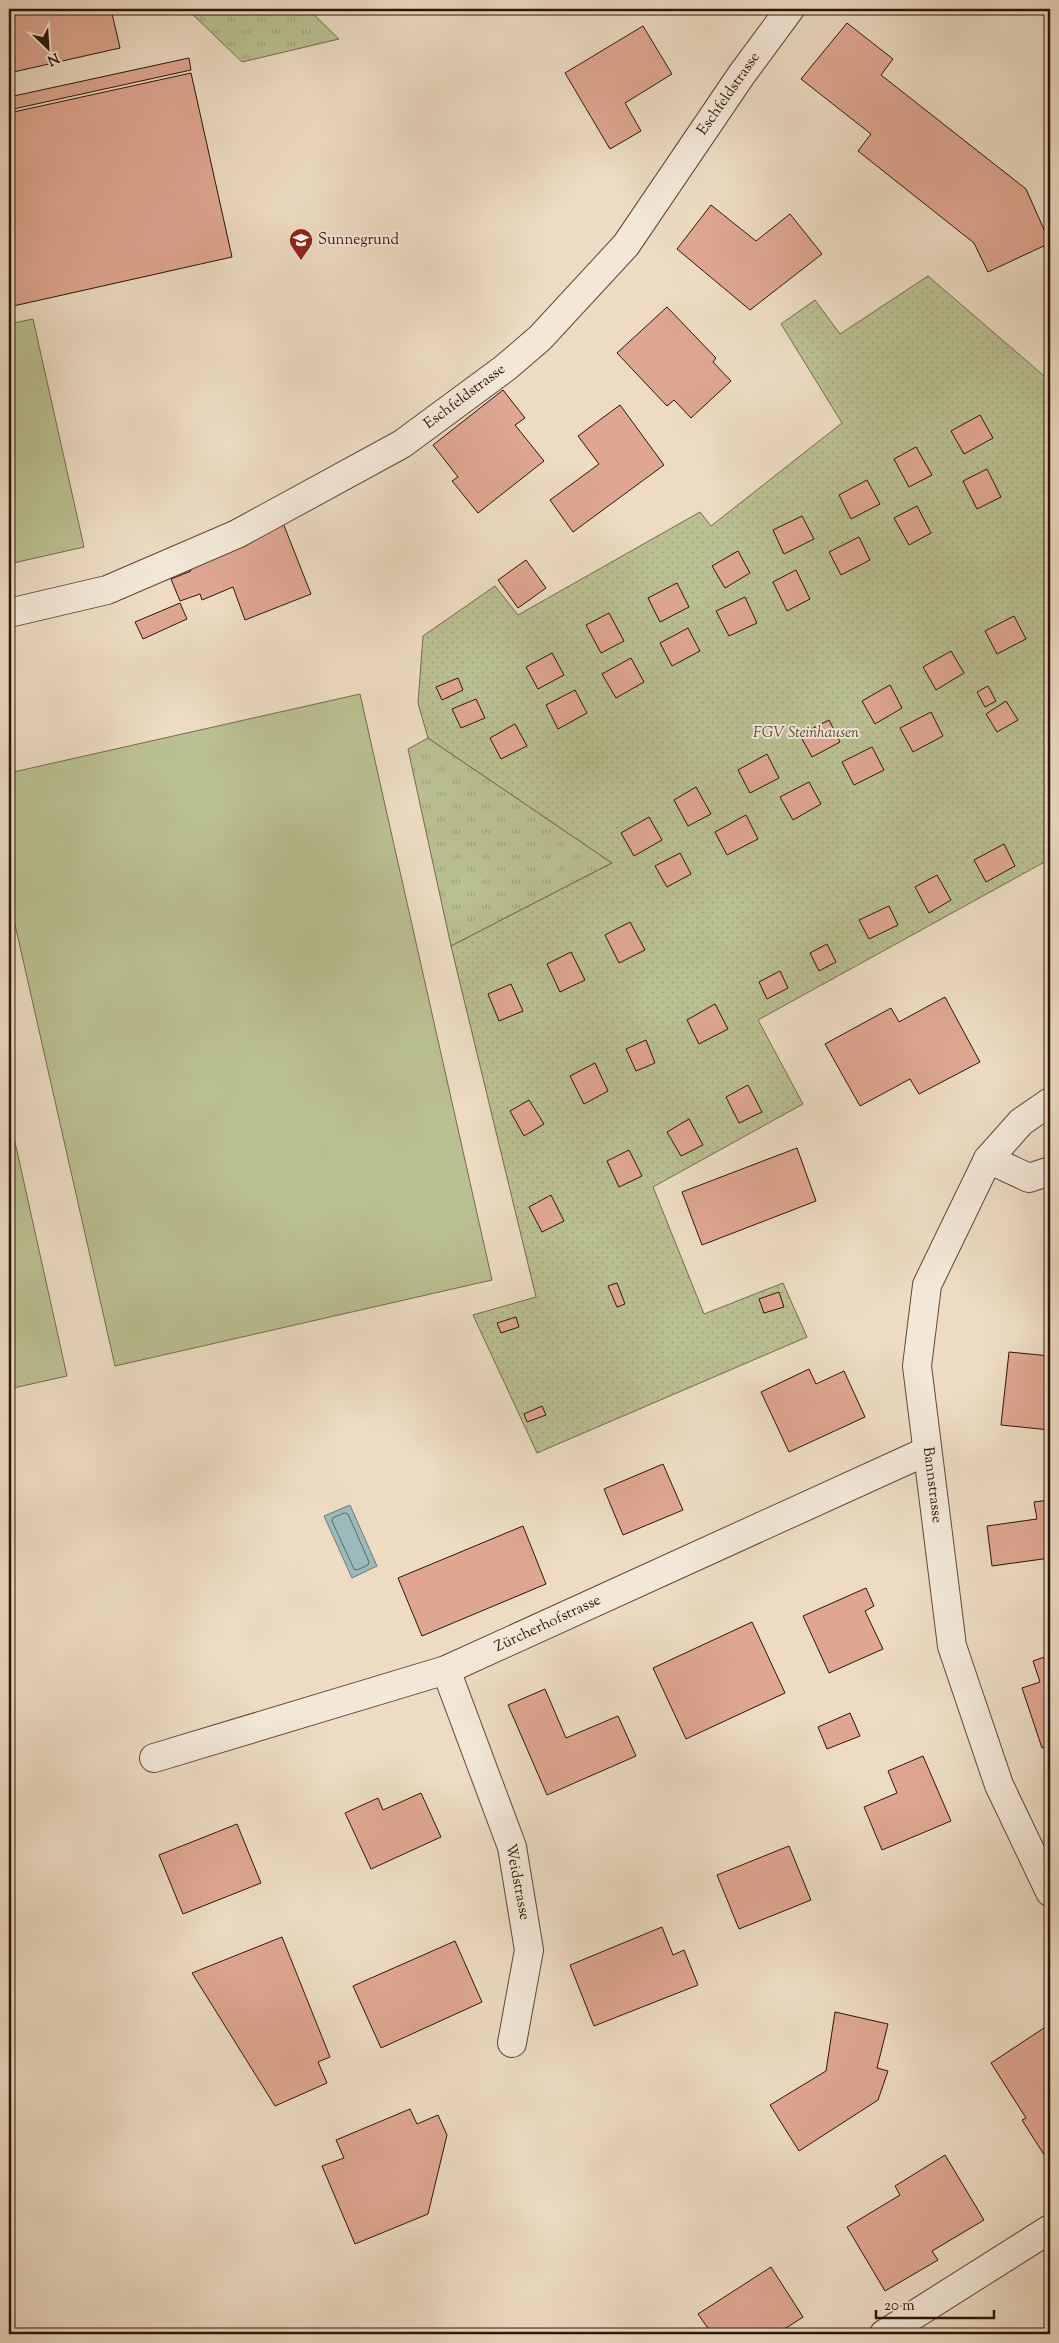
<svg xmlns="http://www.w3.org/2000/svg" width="1059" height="2343" font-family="'Sorts Mill Goudy',serif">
<defs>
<pattern id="grass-tufts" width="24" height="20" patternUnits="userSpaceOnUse" patternTransform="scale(1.25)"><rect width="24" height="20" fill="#bac092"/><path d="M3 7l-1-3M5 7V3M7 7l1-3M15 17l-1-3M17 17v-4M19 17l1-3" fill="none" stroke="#a0a47c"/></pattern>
<pattern id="garden-dots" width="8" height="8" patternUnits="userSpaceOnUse" patternTransform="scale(1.25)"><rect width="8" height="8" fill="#bac092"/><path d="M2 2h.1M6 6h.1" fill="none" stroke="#a0a47c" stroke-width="1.8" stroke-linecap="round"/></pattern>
</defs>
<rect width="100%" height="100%" fill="#eddcc3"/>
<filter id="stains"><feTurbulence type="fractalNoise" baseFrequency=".004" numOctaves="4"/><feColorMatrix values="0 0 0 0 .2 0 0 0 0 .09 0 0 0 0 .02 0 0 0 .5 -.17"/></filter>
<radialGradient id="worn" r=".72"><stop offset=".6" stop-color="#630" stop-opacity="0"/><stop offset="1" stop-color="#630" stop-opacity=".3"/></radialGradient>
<g fill="url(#grass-tufts)" stroke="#746a4c">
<path d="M 187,9 L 308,9 L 339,39 L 242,62 Z"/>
<path d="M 428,738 L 612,863 L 451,946 L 408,749 Z"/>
</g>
<path fill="url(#garden-dots)" stroke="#746a4c" d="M 928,276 L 1050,381 L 1050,859 L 758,1020 L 803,1104 L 653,1187 L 704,1314 L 783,1283 L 807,1337 L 537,1453 L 473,1315 L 536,1297 L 451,946 L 612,863 L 428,738 L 418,703 L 423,636 L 495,586 L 518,615 L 700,512 L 711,526 L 842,423 L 781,324 L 815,300 L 840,334 Z"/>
<g fill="#bac092" stroke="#746a4c">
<path d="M 33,319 L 84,547 L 9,564 L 9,324 Z"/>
<path d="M 360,694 L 492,1280 L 115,1366 L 9,898 L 9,773 Z"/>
<path d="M 9,1115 L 67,1376 L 9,1389 Z"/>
</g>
<path fill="#9bbabc" stroke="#6f7874" d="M 350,1505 L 377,1566 L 352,1578 L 324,1516 Z"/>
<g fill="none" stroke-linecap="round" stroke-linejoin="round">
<path stroke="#646762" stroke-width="1" d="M 345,1513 L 348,1514 L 369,1562 L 368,1565 L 357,1570 L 354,1569 L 332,1521 L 333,1518 Z"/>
</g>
<g fill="#dfa792" stroke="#2e1407">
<path d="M 9,9 L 111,9 L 120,48 L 9,73 Z"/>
<path d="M 847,23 L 893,59 L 881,75 L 1026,189 L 1050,243 L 988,272 L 974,243 L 858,151 L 871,134 L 801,79 Z"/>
<path d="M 643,26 L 672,74 L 625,103 L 641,131 L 610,149 L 565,73 Z"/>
<path d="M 189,58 L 191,70 L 9,110 L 9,97 Z"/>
<path d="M 191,73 L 232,257 L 9,307 L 9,113 Z"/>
<path d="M 711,205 L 756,241 L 790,214 L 822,254 L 750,310 L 677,249 Z"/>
<path d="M 667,307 L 716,358 L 713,362 L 731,381 L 691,418 L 674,400 L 667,406 L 617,353 Z"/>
<path d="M 503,390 L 525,418 L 515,425 L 544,461 L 478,513 L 452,481 L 458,477 L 433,445 Z"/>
<path d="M 620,405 L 664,465 L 573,532 L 550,500 L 599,464 L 578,436 Z"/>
<path d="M 980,415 L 993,438 L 964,454 L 951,431 Z"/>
<path d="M 916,447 L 932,475 L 909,487 L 894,459 Z"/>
<path d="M 987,469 L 1001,497 L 977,509 L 963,481 Z"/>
<path d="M 867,480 L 880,504 L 851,519 L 839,495 Z"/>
<path d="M 917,506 L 931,533 L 909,545 L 894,518 Z"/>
<path d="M 802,516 L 814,539 L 784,554 L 773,530 Z"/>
<path d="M 283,523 L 311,594 L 245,620 L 233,587 L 202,600 L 200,594 L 180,601 L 171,579 L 191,571 L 187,561 Z"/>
<path d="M 859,537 L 870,560 L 841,575 L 829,552 Z"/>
<path d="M 738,551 L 750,573 L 725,588 L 712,566 Z"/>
<path d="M 526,560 L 546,588 L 518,608 L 498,580 Z"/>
<path d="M 796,570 L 810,599 L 787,611 L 773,582 Z"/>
<path d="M 677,583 L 689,607 L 660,622 L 648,598 Z"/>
<path d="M 745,597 L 757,623 L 729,636 L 716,611 Z"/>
<path d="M 180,603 L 187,619 L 143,639 L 135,622 Z"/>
<path d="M 609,613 L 624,641 L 601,653 L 586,625 Z"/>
<path d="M 1014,616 L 1026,639 L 997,654 L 985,631 Z"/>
<path d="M 688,628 L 700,651 L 672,666 L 660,643 Z"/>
<path d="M 951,651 L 964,673 L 936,690 L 923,667 Z"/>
<path d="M 552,653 L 564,675 L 538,689 L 526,667 Z"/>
<path d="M 631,658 L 644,682 L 616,698 L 602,674 Z"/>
<path d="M 458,678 L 463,690 L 442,700 L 436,687 Z"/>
<path d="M 890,685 L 902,708 L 875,724 L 862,701 Z"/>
<path d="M 988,686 L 996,701 L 985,707 L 977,692 Z"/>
<path d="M 575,690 L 587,713 L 558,729 L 546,705 Z"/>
<path d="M 476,699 L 485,718 L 461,728 L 452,709 Z"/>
<path d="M 1006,701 L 1018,720 L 997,732 L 986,714 Z"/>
<path d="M 931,712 L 943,736 L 913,752 L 900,728 Z"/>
<path d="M 829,720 L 840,742 L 812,757 L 800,735 Z"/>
<path d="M 515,724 L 527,746 L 501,759 L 490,738 Z"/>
<path d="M 872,747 L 884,770 L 854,785 L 842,762 Z"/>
<path d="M 767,754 L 779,778 L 750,793 L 738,770 Z"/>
<path d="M 809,782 L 821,804 L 793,820 L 780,797 Z"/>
<path d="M 696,787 L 711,814 L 688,826 L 674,800 Z"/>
<path d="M 746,815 L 758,839 L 727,855 L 715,832 Z"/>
<path d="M 649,817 L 662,840 L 634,856 L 621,833 Z"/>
<path d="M 1004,844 L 1015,866 L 986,882 L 974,860 Z"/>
<path d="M 680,853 L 691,874 L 667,887 L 655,866 Z"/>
<path d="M 937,875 L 951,900 L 929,913 L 915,887 Z"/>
<path d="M 889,906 L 898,925 L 869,939 L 859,920 Z"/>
<path d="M 630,922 L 645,950 L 619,963 L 605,935 Z"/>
<path d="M 827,944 L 836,962 L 819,971 L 810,953 Z"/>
<path d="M 571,952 L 585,980 L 560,992 L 547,964 Z"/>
<path d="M 780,971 L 788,988 L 767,999 L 759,982 Z"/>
<path d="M 511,984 L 523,1011 L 499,1021 L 488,994 Z"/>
<path d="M 945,997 L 980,1062 L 919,1094 L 910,1079 L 860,1106 L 825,1044 L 891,1008 L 899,1022 Z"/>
<path d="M 715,1004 L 728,1029 L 699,1044 L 687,1020 Z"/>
<path d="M 646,1040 L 655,1063 L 636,1071 L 626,1049 Z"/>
<path d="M 595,1063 L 608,1091 L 584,1104 L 570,1076 Z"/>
<path d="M 748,1085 L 762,1112 L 739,1123 L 726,1097 Z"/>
<path d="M 529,1100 L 544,1124 L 524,1136 L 510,1111 Z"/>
<path d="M 689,1119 L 703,1145 L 681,1156 L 667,1132 Z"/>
<path d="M 797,1148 L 816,1201 L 702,1245 L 682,1192 Z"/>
<path d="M 629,1150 L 642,1176 L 619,1187 L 607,1161 Z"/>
<path d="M 551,1195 L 564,1221 L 542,1232 L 529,1207 Z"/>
<path d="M 617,1283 L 625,1304 L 617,1307 L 608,1286 Z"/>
<path d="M 779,1292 L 784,1307 L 764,1313 L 759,1299 Z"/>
<path d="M 516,1317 L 519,1327 L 501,1333 L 497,1323 Z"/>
<path d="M 1009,1352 L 1050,1356 L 1050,1430 L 1001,1425 Z"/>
<path d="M 809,1369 L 816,1384 L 844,1371 L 865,1417 L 789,1452 L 761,1392 Z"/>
<path d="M 542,1406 L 546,1415 L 527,1422 L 524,1414 Z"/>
<path d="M 663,1464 L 683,1510 L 623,1535 L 604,1489 Z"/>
<path d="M 1050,1500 L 1050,1558 L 992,1566 L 987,1526 L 1037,1519 L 1034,1502 Z"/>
<path d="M 523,1526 L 546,1584 L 422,1636 L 398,1578 Z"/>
<path d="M 866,1588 L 874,1606 L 865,1611 L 883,1649 L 829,1673 L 803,1616 Z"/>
<path d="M 752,1622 L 785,1693 L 686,1739 L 653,1668 Z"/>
<path d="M 1050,1655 L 1050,1745 L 1042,1748 L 1022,1688 L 1040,1682 L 1033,1661 Z"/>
<path d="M 545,1689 L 566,1738 L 618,1716 L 636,1756 L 547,1795 L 508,1705 Z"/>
<path d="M 850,1713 L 860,1736 L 827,1749 L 818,1727 Z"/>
<path d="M 923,1756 L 951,1821 L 882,1850 L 864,1807 L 897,1793 L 888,1771 Z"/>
<path d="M 421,1793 L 441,1837 L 371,1869 L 345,1813 L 378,1798 L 383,1810 Z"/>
<path d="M 237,1824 L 261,1883 L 183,1914 L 159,1855 Z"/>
<path d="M 789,1846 L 811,1900 L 739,1929 L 717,1875 Z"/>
<path d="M 662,1927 L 673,1955 L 684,1950 L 698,1985 L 594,2026 L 570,1965 Z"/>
<path d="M 282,1937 L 330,2057 L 318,2062 L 327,2083 L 275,2106 L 192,1973 Z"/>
<path d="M 455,1941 L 482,2002 L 381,2048 L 353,1986 Z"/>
<path d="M 835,2012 L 888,2024 L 877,2068 L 888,2071 L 878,2100 L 799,2151 L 770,2105 L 826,2071 Z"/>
<path d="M 1050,2024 L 1050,2164 L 1022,2120 L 1026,2118 L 991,2063 Z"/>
<path d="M 410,2109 L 417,2124 L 438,2115 L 447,2135 L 428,2214 L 355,2244 L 322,2166 L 344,2158 L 336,2140 Z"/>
<path d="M 945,2155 L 984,2220 L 932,2251 L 938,2260 L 885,2291 L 847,2227 L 900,2195 L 895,2186 Z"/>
<path d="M 771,2267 L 803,2317 L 777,2334 L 712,2334 L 698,2314 Z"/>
</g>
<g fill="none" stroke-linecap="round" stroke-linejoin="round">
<g stroke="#5e4636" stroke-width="30">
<g id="minor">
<path d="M 9,613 L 107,590 L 237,534 L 402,444 L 505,368 L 540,338 L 626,245 L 742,74 L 790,9"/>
<path d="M 1050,1102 L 1021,1122 L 988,1159 L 927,1285 L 917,1366 L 952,1646 L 999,1785 L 1050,1892"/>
<path d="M 988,1159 L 1029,1178 L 1050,1171"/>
<path d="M 446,1670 L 512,1847 L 529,1950 L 512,2043"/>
<path d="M 154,1758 L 446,1670 L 927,1451"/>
<path d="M 884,2334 L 1050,2229"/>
</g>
</g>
<use href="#minor" stroke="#f3e8d8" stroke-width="28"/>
</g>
<defs>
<g id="school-pin" transform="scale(1.25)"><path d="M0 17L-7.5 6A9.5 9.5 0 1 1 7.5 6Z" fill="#8f2418" stroke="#f3e8d8"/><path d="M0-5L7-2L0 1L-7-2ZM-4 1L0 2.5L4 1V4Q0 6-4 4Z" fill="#fff"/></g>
</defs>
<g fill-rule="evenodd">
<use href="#school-pin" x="301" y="240"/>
</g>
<g text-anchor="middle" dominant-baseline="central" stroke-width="4" stroke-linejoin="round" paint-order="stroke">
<g font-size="15" fill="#2e1407" stroke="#f3e8d8">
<text transform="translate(729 94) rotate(-55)">Eschfeldstrasse</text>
<text transform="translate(465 397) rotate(-37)">Eschfeldstrasse</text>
<text transform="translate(932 1485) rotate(83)">Bannstrasse</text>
<text transform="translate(548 1624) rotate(-25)">Zürcherhofstrasse</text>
<text transform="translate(517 1882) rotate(79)">Weidstrasse</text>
</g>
<g font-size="15" fill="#2e1407" stroke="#f3e8d8" text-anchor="start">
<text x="318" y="240">Sunnegrund</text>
</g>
<g font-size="15" font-style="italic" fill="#584831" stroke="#f3e8d8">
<text x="806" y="733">FGV Steinhausen</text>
</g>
</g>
<rect width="1059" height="2343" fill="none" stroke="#eddcc3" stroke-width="30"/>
<rect x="10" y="10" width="1039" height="2323" fill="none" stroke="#2e1407" stroke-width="2.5"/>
<rect x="15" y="15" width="1029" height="2313" fill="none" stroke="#2e1407"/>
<g transform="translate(48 48) rotate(155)" stroke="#f3e8d8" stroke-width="4" paint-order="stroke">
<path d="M0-4L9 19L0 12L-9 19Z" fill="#2e1407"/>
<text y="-8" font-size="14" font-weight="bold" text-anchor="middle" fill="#2e1407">N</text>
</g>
<path d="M876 2310v8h118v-8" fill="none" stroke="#2e1407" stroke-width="2.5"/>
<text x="884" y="2310" font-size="15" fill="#2e1407" stroke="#f3e8d8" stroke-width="4" paint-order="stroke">20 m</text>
<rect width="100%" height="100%" filter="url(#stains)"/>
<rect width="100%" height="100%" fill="url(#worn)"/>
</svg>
